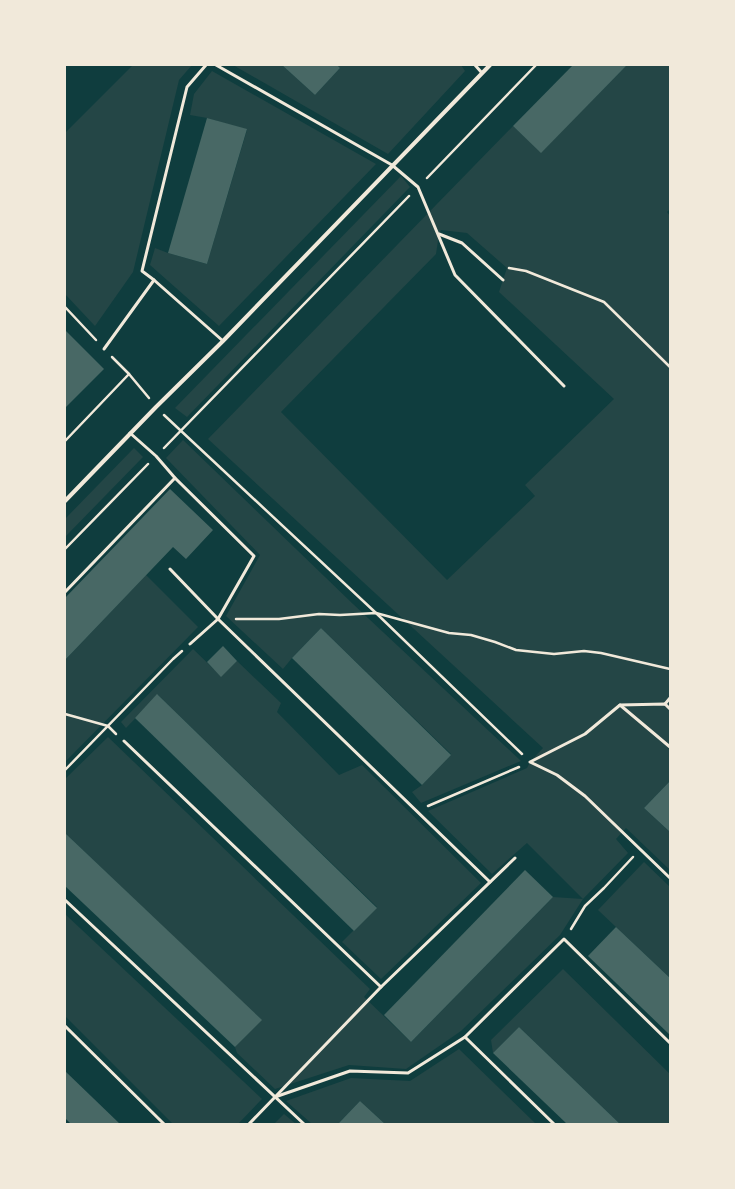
<svg xmlns="http://www.w3.org/2000/svg" width="735" height="1189" font-family="Commissioner,sans-serif">
<rect width="100%" height="100%" fill="#0f3d3e"/>
<g fill="#244646" fill-rule="evenodd">
<path d="M 133,65 L 192,65 L 179,80 L 133,272 L 95,326 L 65,294 L 65,133 Z"/>
<path d="M 233,65 L 282,65 L 315,95 L 340,68 L 337,65 L 461,65 L 465,71 L 388,154 Z"/>
<path d="M 627,65 L 670,65 L 670,209 L 667,212 L 670,216 L 670,781 L 644,808 L 670,832 L 670,870 L 626,828 L 616,839 L 628,853 L 583,899 L 560,935 L 461,1031 L 406,1069 L 349,1065 L 275,1089 L 237,1053 L 235,1047 L 261,1020 L 65,833 L 65,779 L 108,737 L 370,989 L 364,997 L 411,1042 L 553,897 L 583,899 L 527,843 L 492,874 L 428,811 L 527,768 L 530,762 L 543,748 L 208,439 L 513,126 L 541,152 ZM 441,230 L 467,233 L 507,268 L 499,292 L 614,399 L 525,485 L 535,496 L 447,580 L 281,412 L 436,254 L 439,234 Z"/>
<path d="M 212,71 L 376,164 L 219,326 L 150,265 L 155,248 L 168,253 L 207,264 L 247,130 L 207,118 L 190,115 L 194,94 Z"/>
<path d="M 401,176 L 410,187 L 187,417 L 175,408 Z"/>
<path d="M 183,440 L 353,604 L 521,761 L 421,803 L 412,792 L 422,785 L 451,754 L 321,628 L 292,658 L 283,669 L 226,616 L 260,555 L 166,458 Z"/>
<path d="M 134,448 L 143,457 L 65,537 L 65,519 Z"/>
<path d="M 146,575 L 198,627 L 65,762 L 65,660 Z"/>
<path d="M 193,649 L 221,676 L 237,661 L 281,703 L 277,712 L 339,775 L 362,765 L 481,883 L 381,979 L 342,942 L 377,907 L 158,695 L 126,728 L 121,722 Z"/>
<path d="M 644,862 L 670,887 L 670,978 L 598,910 Z"/>
<path d="M 65,914 L 262,1099 L 238,1124 L 173,1124 L 65,1016 Z"/>
<path d="M 563,969 L 670,1074 L 670,1124 L 620,1124 L 519,1027 L 493,1053 L 491,1040 Z"/>
<path d="M 459,1049 L 536,1124 L 385,1124 L 360,1101 L 338,1124 L 312,1124 L 286,1101 L 351,1078 L 410,1081 Z"/>
<path d="M 284,1114 L 296,1124 L 274,1124 Z"/>
</g>
<g fill="#486865">
<path d="M 282,65 L 337,65 L 340,68 L 315,95 Z"/>
<path d="M 573,65 L 627,65 L 541,153 L 513,126 Z"/>
<path d="M 207,118 L 247,129 L 207,264 L 168,253 Z"/>
<path d="M 65,330 L 104,369 L 65,408 Z"/>
<path d="M 170,489 L 213,530 L 186,559 L 173,547 L 65,660 L 65,598 Z"/>
<path d="M 321,628 L 451,755 L 422,785 L 292,658 Z"/>
<path d="M 223,646 L 237,661 L 221,677 L 207,662 Z"/>
<path d="M 157,694 L 377,908 L 354,931 L 135,718 Z"/>
<path d="M 670,781 L 670,832 L 644,808 Z"/>
<path d="M 65,833 L 262,1020 L 235,1047 L 65,886 Z"/>
<path d="M 525,870 L 553,897 L 411,1042 L 384,1015 Z"/>
<path d="M 616,927 L 670,978 L 670,1035 L 588,956 Z"/>
<path d="M 519,1027 L 620,1124 L 567,1124 L 493,1053 Z"/>
<path d="M 65,1071 L 120,1124 L 71,1124 L 65,1118 Z"/>
<path d="M 360,1101 L 385,1124 L 338,1124 Z"/>
</g>
<g fill="none" stroke-linecap="round" stroke-linejoin="round">
<g stroke="#f1e9da" stroke-width="2.5">
<path d="M 427,178 L 536,65"/>
<path d="M 509,268 L 526,271 L 604,302 L 670,367"/>
<path d="M 65,307 L 96,340"/>
<path d="M 129,374 L 149,398"/>
<path d="M 164,415 L 376,613 L 522,754"/>
<path d="M 65,441 L 129,374 L 112,357"/>
<path d="M 164,448 L 409,196"/>
<path d="M 65,549 L 148,464"/>
<path d="M 236,619 L 279,619 L 319,614 L 340,615 L 376,613 L 449,633 L 471,635 L 495,642 L 516,650 L 554,654 L 584,651 L 601,653 L 670,669"/>
<path d="M 65,714 L 108,726 L 116,734"/>
<path d="M 65,770 L 173,659 L 182,651"/>
<path d="M 428,806 L 519,767"/>
<path d="M 571,929 L 585,906 L 604,888 L 633,857"/>
</g>
<g stroke="#f1e9da" stroke-width="3">
<path d="M 206,65 L 187,87 L 142,271 L 154,280 L 223,341"/>
<path d="M 216,65 L 392,165 L 418,187 L 455,275 L 564,386"/>
<path d="M 475,65 L 482,73"/>
<path d="M 439,234 L 462,243 L 503,280"/>
<path d="M 104,349 L 154,280"/>
<path d="M 130,433 L 156,456 L 175,478 L 254,556 L 218,619 L 190,644"/>
<path d="M 170,569 L 218,619 L 490,882"/>
<path d="M 65,592 L 175,478"/>
<path d="M 665,704 L 670,698"/>
<path d="M 620,705 L 670,747"/>
<path d="M 670,709 L 665,704 L 620,705 L 585,734 L 530,762 L 557,775 L 585,796 L 670,878"/>
<path d="M 124,741 L 381,987"/>
<path d="M 65,900 L 304,1124"/>
<path d="M 65,1026 L 164,1124"/>
<path d="M 465,1037 L 554,1124"/>
<path d="M 275,1097 L 350,1071 L 408,1073 L 465,1037 L 564,939 L 670,1043"/>
<path d="M 249,1124 L 381,987 L 515,858"/>
</g>
<path stroke="#f1e9da" stroke-width="4" d="M 65,501 L 156,407 L 223,341 L 490,65"/>
</g>
<rect width="735" height="1189" fill="none" stroke="#f1e9da" stroke-width="132"/>
</svg>
